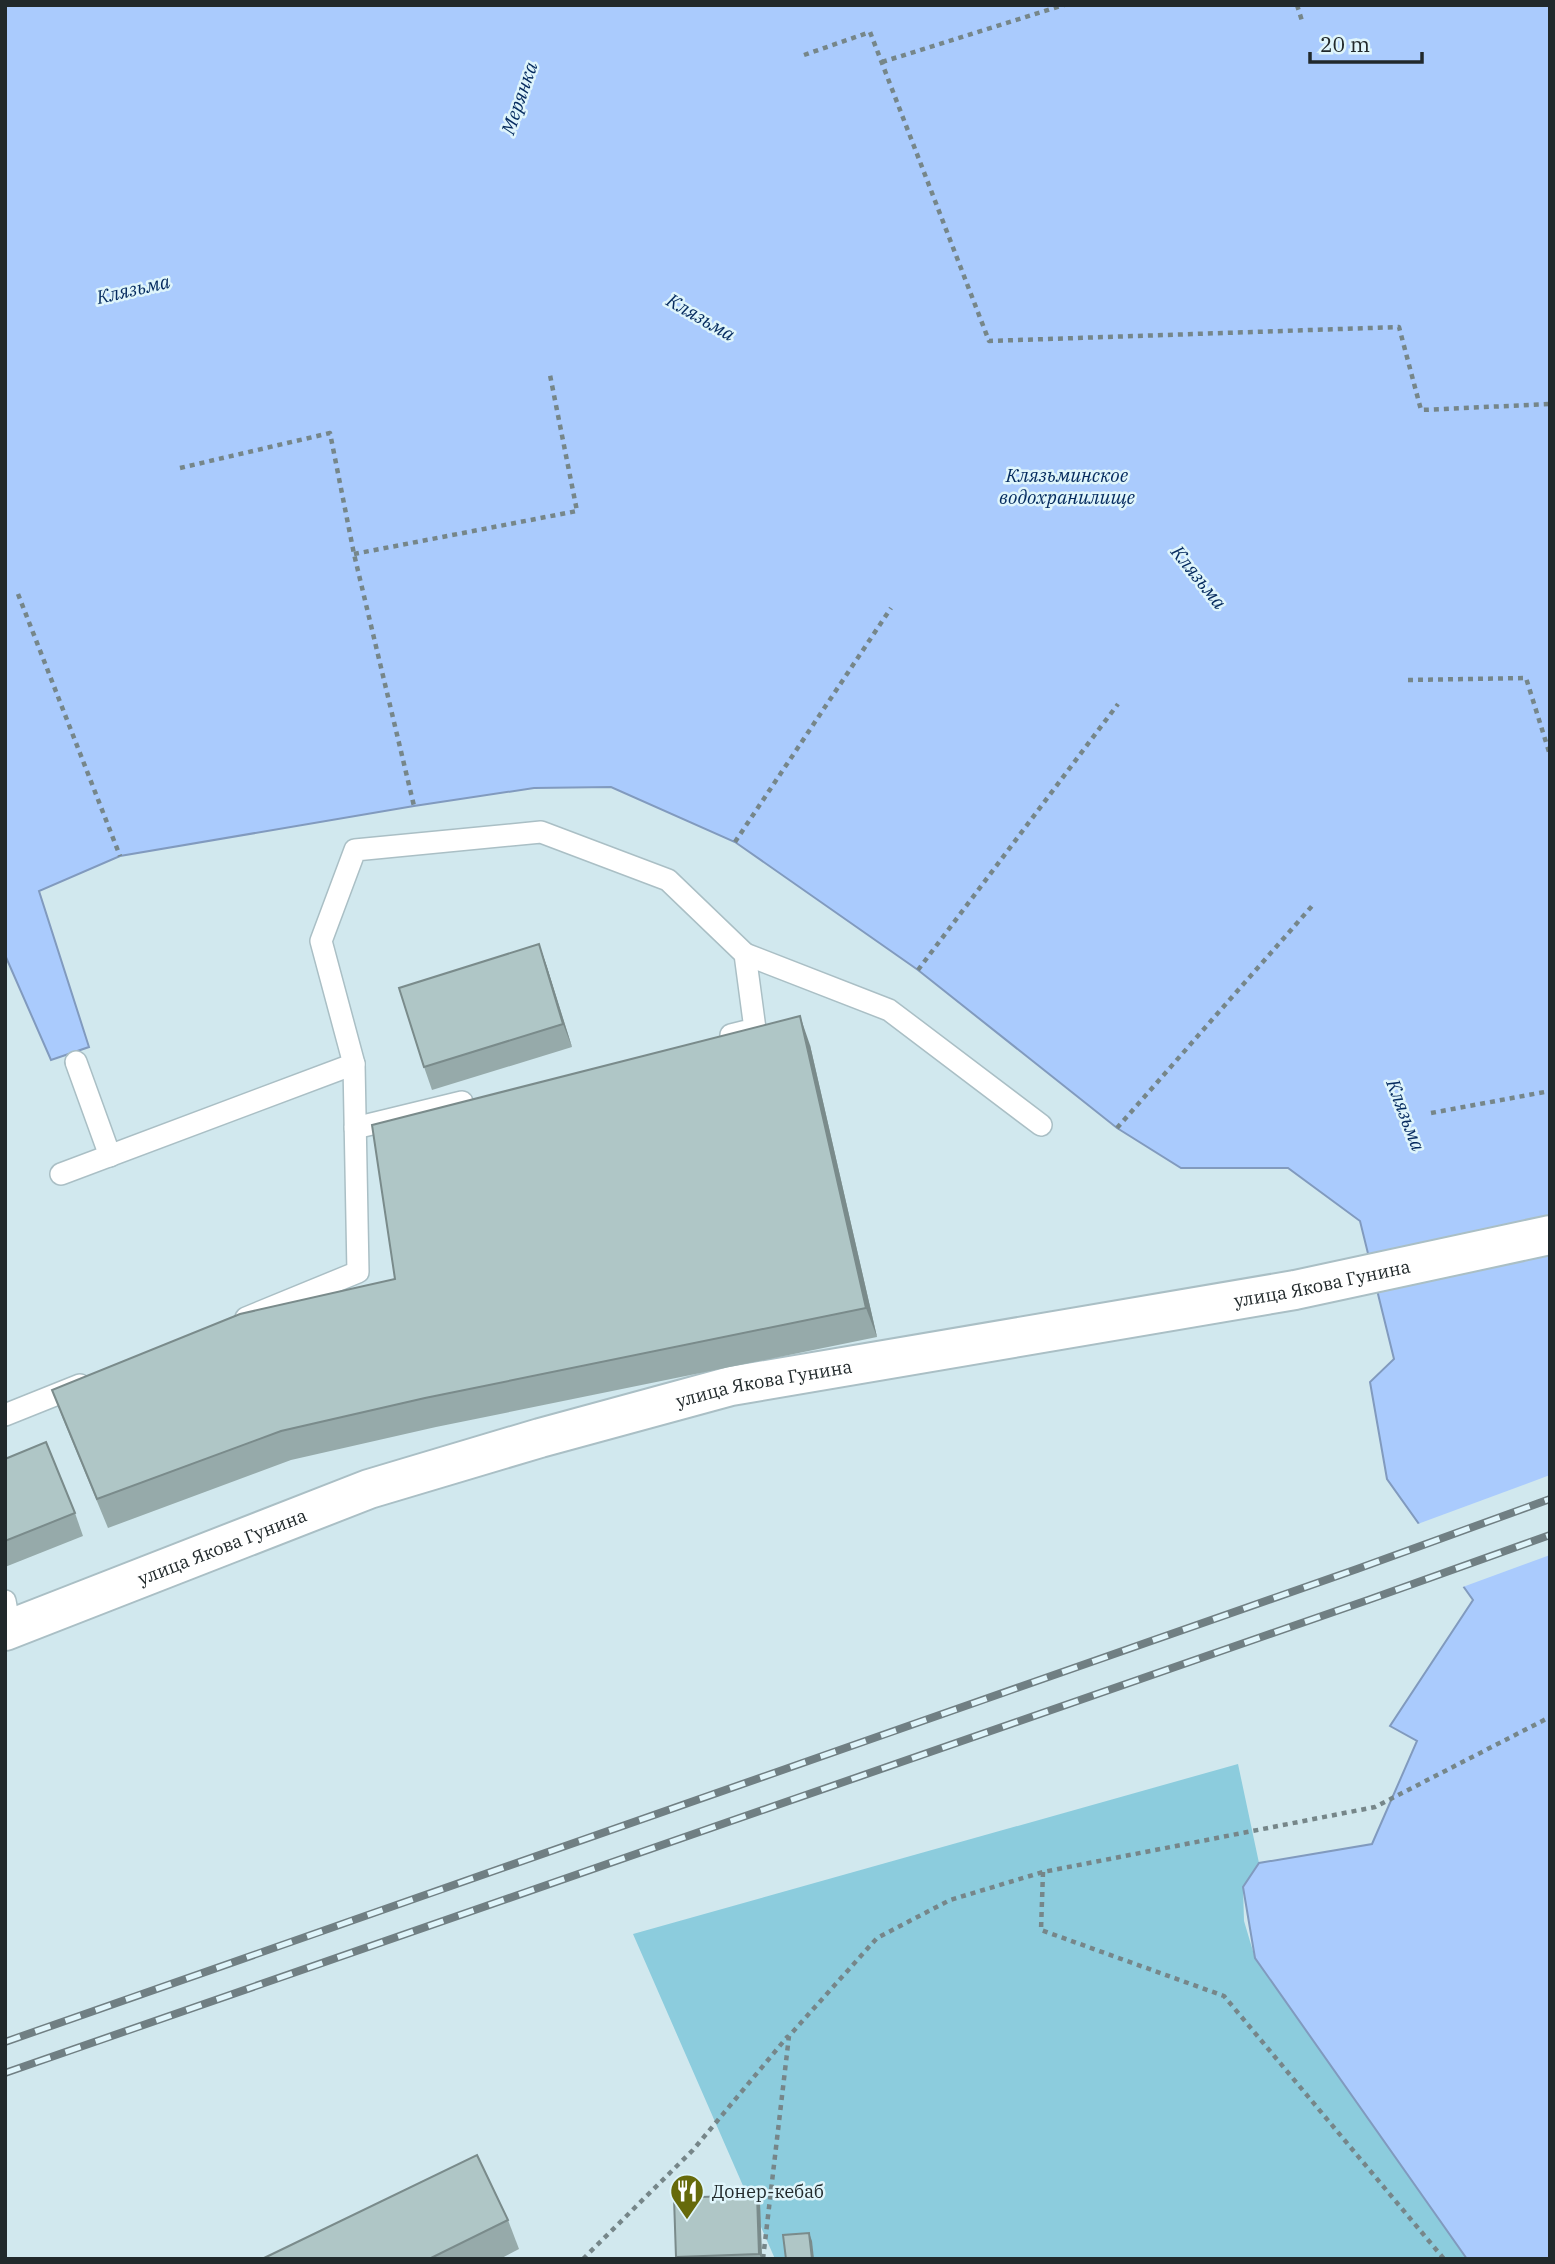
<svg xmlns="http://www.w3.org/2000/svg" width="1555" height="2264" font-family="'IBM Plex Serif',serif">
<rect width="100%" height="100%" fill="#d1e8ee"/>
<path fill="#8cccdd" d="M 1238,1764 L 1259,1863 L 1243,1887 L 1244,1921 L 1255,1958 L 1467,2259 L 775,2259 L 633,1934 Z"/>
<path fill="#aacbfd" stroke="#819abe" stroke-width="2" d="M 5,5 L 1550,5 L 1550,2259 L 1467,2259 L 1255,1958 L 1243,1887 L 1259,1863 L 1372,1844 L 1417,1741 L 1390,1726 L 1473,1600 L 1387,1479 L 1370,1382 L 1394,1359 L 1360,1221 L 1288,1168 L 1181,1168 L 1117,1128 L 918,970 L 735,842 L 611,787 L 534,788 L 414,806 L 120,856 L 39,891 L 89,1047 L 51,1060 L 5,955 Z"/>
<path fill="#d1e8ee" d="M 1550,1475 L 1550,1555 L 1460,1588 L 1415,1525 Z"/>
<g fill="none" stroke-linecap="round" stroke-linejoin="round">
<g stroke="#aabfc5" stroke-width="24">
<g id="lane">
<path d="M 745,954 L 889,1010 L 1041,1125"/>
<path d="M 76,1062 L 110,1156"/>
<path d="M 355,1128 L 462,1102"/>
<path d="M 61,1174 L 354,1064"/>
<path d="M 246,1318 L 358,1272 L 354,1064 L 321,941 L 355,850 L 541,832 L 668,880 L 745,954 L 755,1029 L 731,1035"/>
<path d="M 5,1415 L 80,1385"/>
<path d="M 5,1601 L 10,1628"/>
</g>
</g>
<g stroke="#aabfc5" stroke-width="42">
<g id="street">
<path id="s1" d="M 5,1631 L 369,1489 L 540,1438 L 731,1386 L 1295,1290 L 1550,1235"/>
</g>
</g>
<g stroke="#768689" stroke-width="4.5" stroke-dasharray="5 5" stroke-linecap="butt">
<path d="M 1297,5 L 1303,24"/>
<path d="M 804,55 L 870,32 L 989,341 L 1399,327 L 1421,410 L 1550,404"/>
<path d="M 882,62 L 1064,5"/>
<path d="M 180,468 L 330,433 L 354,554 L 414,806"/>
<path d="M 354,554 L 577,511 L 550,375"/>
<path d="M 18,594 L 120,856"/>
<path d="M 1408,680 L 1526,678 L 1550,755"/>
<path d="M 735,842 L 891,608"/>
<path d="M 918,970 L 1118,704"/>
<path d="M 1431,1113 L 1550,1091"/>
<path d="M 1117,1128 L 1312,906"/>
<path d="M 1043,1872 L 1041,1930 L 1224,1996 L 1444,2259"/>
<path d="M 583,2259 L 693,2150 L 788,2036"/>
<path d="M 763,2259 L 789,2036 L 877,1938 L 950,1900 L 1043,1872 L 1375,1807 L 1550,1717"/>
</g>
<use href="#lane" stroke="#fff" stroke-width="21"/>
<use href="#street" stroke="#fff" stroke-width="38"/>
<g stroke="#707f83" stroke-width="8">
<g id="rail">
<path d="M 5,2042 L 1357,1569 L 1550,1499"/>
<path d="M 5,2073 L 1368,1600 L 1550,1535"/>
</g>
</g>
<use href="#rail" stroke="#dff5fb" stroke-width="5" stroke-dasharray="16" stroke-linecap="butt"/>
</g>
<g fill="#96aaaa">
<path d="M 539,944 L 547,967 L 572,1047 L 432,1090 L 424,1067 Z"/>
<path d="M 810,1045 L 877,1337 L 436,1427 L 291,1460 L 108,1528 L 63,1419 L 52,1390 L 395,1279 Z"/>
<path d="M 5,1459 L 75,1513 L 83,1536 L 5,1567 Z"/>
<path d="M 760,2203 L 762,2259 L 677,2259 L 676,2257 Z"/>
<path d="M 508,2220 L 519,2249 L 500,2259 L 262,2259 Z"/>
</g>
<g fill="#7a8b8b">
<path d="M 539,944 L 547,967 L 572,1047 L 563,1024 Z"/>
<path d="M 800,1016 L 810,1045 L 877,1337 L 866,1308 Z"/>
<path d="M 757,2195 L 760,2203 L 762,2259 L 759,2254 Z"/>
<path d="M 809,2233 L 812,2241 L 814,2259 L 812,2259 Z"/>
</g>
<g fill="#afc6c6" stroke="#7a8b8b" stroke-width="2">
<path d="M 539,944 L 563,1024 L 424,1067 L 399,988 Z"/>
<path d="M 800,1016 L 866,1308 L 425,1398 L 281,1431 L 97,1499 L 52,1390 L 240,1314 L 395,1279 L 372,1125 Z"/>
<path d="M 46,1442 L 75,1513 L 5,1541 L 5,1459 Z"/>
<path d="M 477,2155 L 508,2220 L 429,2259 L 262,2259 Z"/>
<path d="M 757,2195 L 759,2254 L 676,2257 L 674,2198 Z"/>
<path d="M 809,2233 L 812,2259 L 786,2259 L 783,2235 Z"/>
</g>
<defs>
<g id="restaurant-pin" transform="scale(1.75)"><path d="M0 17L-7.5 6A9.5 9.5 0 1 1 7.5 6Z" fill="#666a0b" stroke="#dff5fb"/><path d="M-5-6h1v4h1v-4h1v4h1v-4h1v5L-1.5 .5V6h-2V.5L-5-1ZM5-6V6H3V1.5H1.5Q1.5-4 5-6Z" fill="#fff"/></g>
</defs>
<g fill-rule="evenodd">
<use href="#restaurant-pin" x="687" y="2191"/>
</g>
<g text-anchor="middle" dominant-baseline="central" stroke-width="5" stroke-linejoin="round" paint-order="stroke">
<g font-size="18" fill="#21292b" stroke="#dff5fb">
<text stroke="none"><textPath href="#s1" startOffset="1367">улица Якова Гунина</textPath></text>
<text stroke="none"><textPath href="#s1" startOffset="800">улица Якова Гунина</textPath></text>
<text stroke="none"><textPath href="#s1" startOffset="233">улица Якова Гунина</textPath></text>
</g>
<g font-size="18" fill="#21292b" stroke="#dff5fb" text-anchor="start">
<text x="712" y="2191">Донер-кебаб</text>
</g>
<g font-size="19" font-style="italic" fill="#042a5e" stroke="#dff5fb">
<text transform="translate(519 98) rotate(-71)">Мерянка</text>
<text transform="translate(133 289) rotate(-13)">Клязьма</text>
<text transform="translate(701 317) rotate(30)">Клязьма</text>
<text x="1067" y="475">Клязьминское<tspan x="1067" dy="22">водохранилище</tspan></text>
<text transform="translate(1199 577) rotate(51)">Клязьма</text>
<text transform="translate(1406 1115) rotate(69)">Клязьма</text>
</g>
</g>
<rect width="1555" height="2264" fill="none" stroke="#21292b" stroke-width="14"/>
<path d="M1310 52v10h112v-10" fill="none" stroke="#21292b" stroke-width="3.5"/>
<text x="1320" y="52" font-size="21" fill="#21292b" stroke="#dff5fb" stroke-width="5" paint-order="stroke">20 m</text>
</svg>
